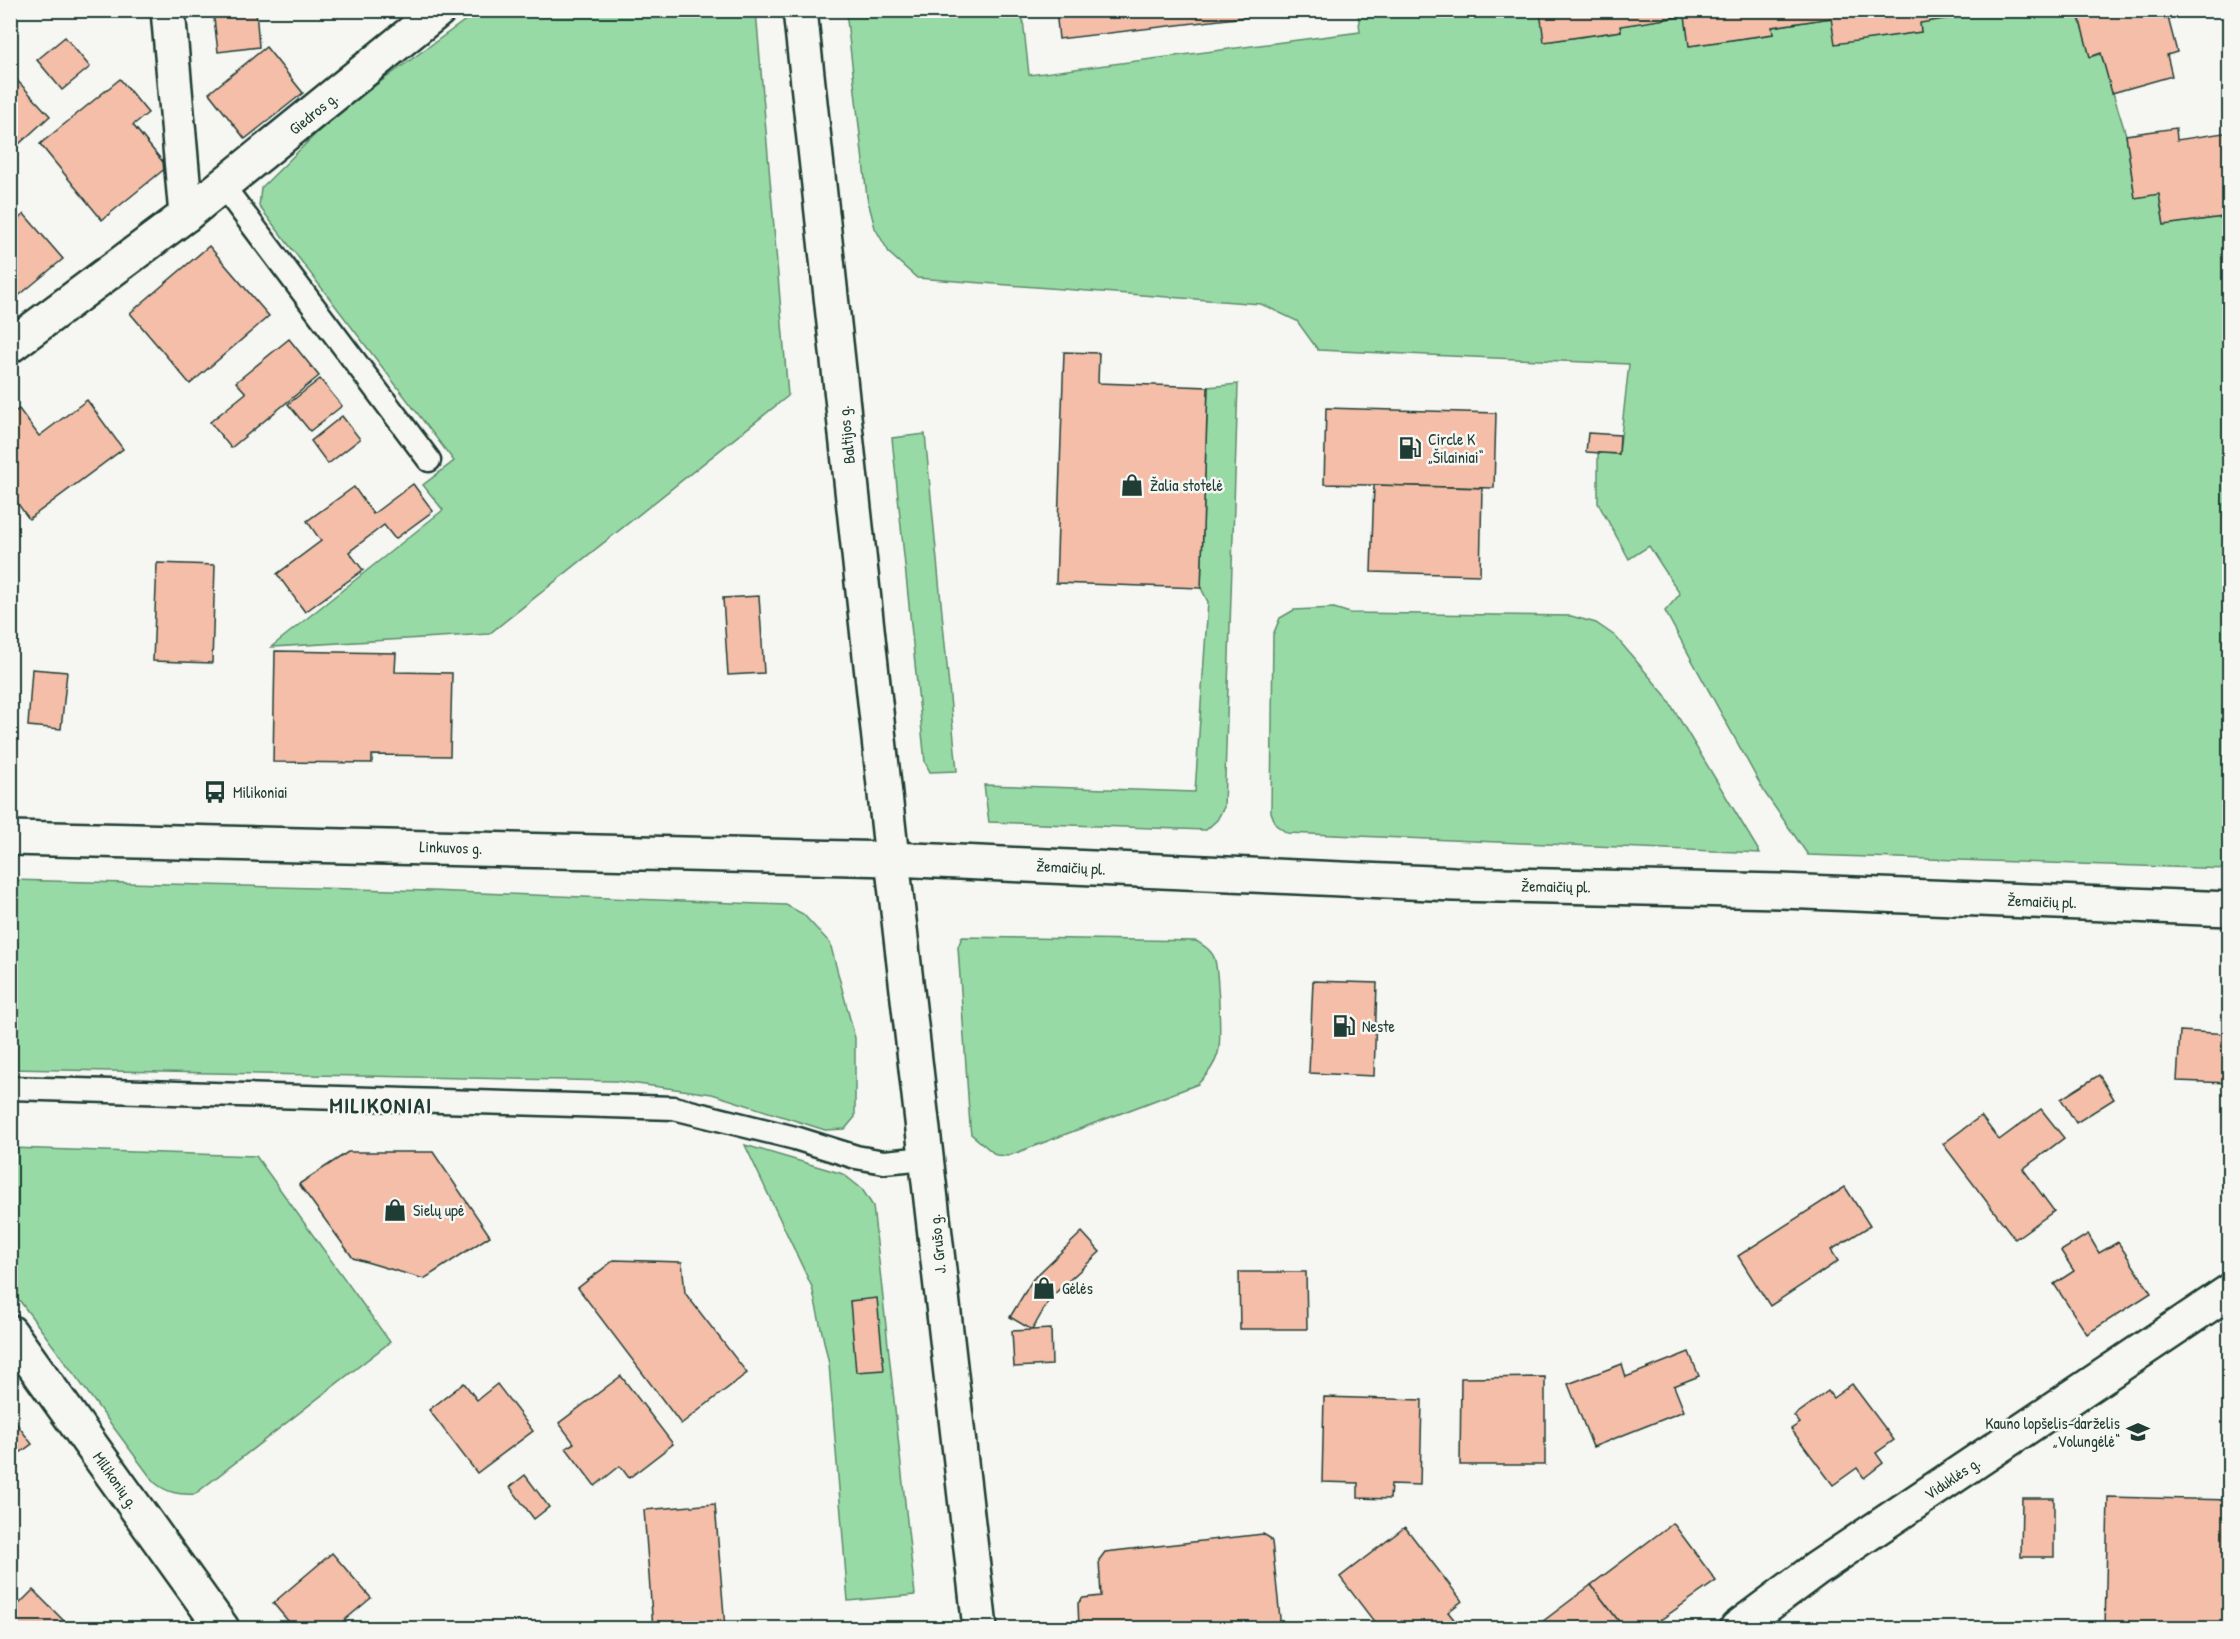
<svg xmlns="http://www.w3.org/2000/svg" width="2240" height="1639" font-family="'Patrick Hand',sans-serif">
<rect width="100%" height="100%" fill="#f6f6f2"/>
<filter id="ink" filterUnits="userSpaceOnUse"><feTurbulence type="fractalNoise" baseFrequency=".0167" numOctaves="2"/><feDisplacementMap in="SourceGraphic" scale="12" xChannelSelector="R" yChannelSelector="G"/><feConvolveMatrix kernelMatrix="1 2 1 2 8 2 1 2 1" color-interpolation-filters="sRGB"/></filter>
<g filter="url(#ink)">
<g fill="#98daa5" stroke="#5c8c6c" stroke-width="1.5">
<path d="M 1515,10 L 1516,15 L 1540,11 L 1545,42 L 1621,31 L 1620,26 L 1685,16 L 1690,46 L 1773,34 L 1772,27 L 1831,18 L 1921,32 L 1920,23 L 1960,17 L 1959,11 L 2077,11 L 2091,57 L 2101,54 L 2126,135 L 2135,198 L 2159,194 L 2164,225 L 2229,216 L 2229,869 L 1808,855 L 1765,793 L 1665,611 L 1680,594 L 1649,546 L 1629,559 L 1598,503 L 1598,453 L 1619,454 L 1629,364 L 1318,350 L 1297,321 L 1261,304 L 917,278 L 890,254 L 875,228 L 867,197 L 846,11 L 1022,11 L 1029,75 L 1360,32 L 1358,11 Z"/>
<path d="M 478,11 L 756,11 L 788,396 L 489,634 L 271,647 L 443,510 L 423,485 L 454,461 L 259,206 L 261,188 L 336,114 Z"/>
<path d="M 1238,384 L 1224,807 L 1217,820 L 1206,830 L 989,822 L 984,785 L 1195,792 L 1208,602 L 1201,588 L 1208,387 Z"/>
<path d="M 925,434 L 957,771 L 930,772 L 925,762 L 892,438 Z"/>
<path d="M 1334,608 L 1350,613 L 1571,616 L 1596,623 L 1615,636 L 1665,695 L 1760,853 L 1287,833 L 1276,825 L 1271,812 L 1273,635 L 1280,618 L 1294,610 Z"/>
<path d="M 11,880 L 431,891 L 786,905 L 803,914 L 830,943 L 855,1038 L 855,1117 L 845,1129 L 825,1130 L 712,1094 L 615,1081 L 11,1069 Z"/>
<path d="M 962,937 L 1196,941 C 1204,946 1212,950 1215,960 C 1218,973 1222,1041 1218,1053 C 1215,1065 1207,1075 1198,1084 L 1008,1156 L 996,1155 L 971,1134 L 970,1126 L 958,947 Z"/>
<path d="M 745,1145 L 843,1174 L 862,1189 L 873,1206 L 915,1595 L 848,1601 L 829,1364 L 812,1287 Z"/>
<path d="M 11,1148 L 256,1156 L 390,1342 L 195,1494 C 179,1495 167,1493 154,1482 L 11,1289 Z"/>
</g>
<g fill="#f4bea8" stroke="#1f3d34" stroke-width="1.5">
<path d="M 213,10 L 256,10 L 259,47 L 218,52 Z"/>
<path d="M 1056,10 L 1304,10 L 1059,39 Z"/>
<path d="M 1515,10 L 1959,10 L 1960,16 L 1920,23 L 1921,32 L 1835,44 L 1831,18 L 1772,27 L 1773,34 L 1689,46 L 1685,16 L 1620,26 L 1621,31 L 1544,42 L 1540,11 L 1515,15 Z"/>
<path d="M 2077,10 L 2166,10 L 2177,52 L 2167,55 L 2172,76 L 2112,93 L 2101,53 L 2090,57 Z"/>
<path d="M 65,37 L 90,67 L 62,90 L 37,60 Z"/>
<path d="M 266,47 L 303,93 L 245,139 L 209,93 Z"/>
<path d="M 14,77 L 50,116 L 10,152 L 10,80 Z"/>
<path d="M 120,79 L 148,113 L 133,125 L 167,167 L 102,220 L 40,144 Z"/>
<path d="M 2176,128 L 2177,140 L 2230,132 L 2230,216 L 2164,225 L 2159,194 L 2135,198 L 2126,135 Z"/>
<path d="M 24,214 L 63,259 L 10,303 L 10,226 Z"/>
<path d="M 209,246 L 269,316 L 190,384 L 130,313 Z"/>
<path d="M 289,339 L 319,376 L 231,448 L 210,422 L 246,393 L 236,382 Z"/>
<path d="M 1064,352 L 1099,353 L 1098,383 L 1208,387 L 1201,588 L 1056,583 Z"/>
<path d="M 320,379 L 342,406 L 310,431 L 288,404 Z"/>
<path d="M 87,400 L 123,449 L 29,519 L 10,493 L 10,415 L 19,409 L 39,436 Z"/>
<path d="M 1326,408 L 1496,413 L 1494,488 L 1324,484 Z"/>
<path d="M 342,416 L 360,439 L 328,464 L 311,441 Z"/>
<path d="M 1588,433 L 1620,435 L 1619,454 L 1586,452 Z"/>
<path d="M 413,484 L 433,511 L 395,539 L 384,525 L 349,552 L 363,570 L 305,612 L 277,574 L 321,541 L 307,521 L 354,487 L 373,514 Z"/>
<path d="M 1374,485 L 1482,488 L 1480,575 L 1371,572 Z"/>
<path d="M 157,563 L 215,565 L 212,663 L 153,661 Z"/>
<path d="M 759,596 L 764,673 L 728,675 L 723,598 Z"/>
<path d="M 275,651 L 396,653 L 395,672 L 452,673 L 450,756 L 372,755 L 372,763 L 273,762 Z"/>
<path d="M 32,669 L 67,672 L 61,729 L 28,726 Z"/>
<path d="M 1313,981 L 1377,983 L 1374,1076 L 1309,1073 Z"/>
<path d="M 2180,1031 L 2230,1034 L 2230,1083 L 2177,1081 Z"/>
<path d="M 2099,1075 L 2114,1099 L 2076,1123 L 2061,1099 Z"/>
<path d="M 2041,1109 L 2064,1138 L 2023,1169 L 2054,1211 L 2015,1239 L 1943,1144 L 1981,1116 L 1999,1140 Z"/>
<path d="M 348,1152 L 433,1152 L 490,1236 L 424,1279 L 353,1258 L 299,1184 Z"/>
<path d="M 1845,1187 L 1870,1226 L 1831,1250 L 1838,1261 L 1770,1306 L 1738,1256 Z"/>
<path d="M 1082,1232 L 1100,1252 L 1051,1297 L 1032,1330 L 1010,1317 L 1033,1279 Z"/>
<path d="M 2088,1234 L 2099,1253 L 2118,1242 L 2151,1293 L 2087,1334 L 2054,1284 L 2074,1271 L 2061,1251 Z"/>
<path d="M 614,1260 L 682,1262 L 685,1293 L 747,1373 L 681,1424 L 578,1288 Z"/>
<path d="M 1239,1272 L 1306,1272 L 1307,1329 L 1240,1329 Z"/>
<path d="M 877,1298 L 884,1370 L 856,1372 L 850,1301 Z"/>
<path d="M 1051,1329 L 1052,1365 L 1014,1367 L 1012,1331 Z"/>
<path d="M 1689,1352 L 1699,1376 L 1674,1386 L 1684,1411 L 1593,1447 L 1568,1384 L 1622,1364 L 1626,1377 Z"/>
<path d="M 621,1376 L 673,1444 L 629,1478 L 620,1466 L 595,1486 L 566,1448 L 574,1443 L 559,1423 Z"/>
<path d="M 1545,1377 L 1545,1465 L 1460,1465 L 1461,1378 Z"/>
<path d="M 464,1383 L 477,1400 L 497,1384 L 533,1431 L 477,1473 L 429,1410 Z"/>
<path d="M 1852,1384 L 1894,1440 L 1876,1453 L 1883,1463 L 1864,1478 L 1857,1468 L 1833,1485 L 1791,1429 L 1800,1423 L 1794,1416 L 1828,1391 L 1833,1398 Z"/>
<path d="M 1324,1397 L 1422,1400 L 1420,1485 L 1391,1484 L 1390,1499 L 1358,1498 L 1358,1483 L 1322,1482 Z"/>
<path d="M 10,1415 L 32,1444 L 10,1460 Z"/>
<path d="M 525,1475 L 549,1507 L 534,1519 L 510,1487 Z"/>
<path d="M 2108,1497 L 2230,1500 L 2230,1628 L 2105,1628 Z"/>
<path d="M 2022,1498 L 2054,1498 L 2054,1557 L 2021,1557 Z"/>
<path d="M 715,1504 L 725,1628 L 653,1628 L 644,1510 Z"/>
<path d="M 1673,1523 L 1716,1581 L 1649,1628 L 1624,1628 L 1591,1585 Z"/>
<path d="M 1405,1527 L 1462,1601 L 1448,1612 L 1461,1628 L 1371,1628 L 1376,1624 L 1340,1577 Z"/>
<path d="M 1263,1534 L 1270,1538 L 1272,1542 L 1281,1628 L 1079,1628 L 1078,1603 L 1083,1598 L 1101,1596 L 1099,1560 L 1105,1552 Z"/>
<path d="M 332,1553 L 371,1598 L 335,1628 L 294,1628 L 273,1603 Z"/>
<path d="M 1591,1585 L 1624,1628 L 1534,1628 Z"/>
<path d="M 33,1590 L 71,1628 L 10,1628 L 10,1613 Z"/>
</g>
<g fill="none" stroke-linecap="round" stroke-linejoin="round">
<g stroke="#1f3d34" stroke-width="27">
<g id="service">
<path d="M 223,186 L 429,460"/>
<path d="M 10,1088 L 674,1108 L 795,1138 L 856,1157 L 884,1162 L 927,1158"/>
</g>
</g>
<g stroke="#1f3d34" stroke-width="38">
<g id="minor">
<path d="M 168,10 L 186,215"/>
<path d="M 10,346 L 186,215 L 439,10"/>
<path d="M 10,1332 L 222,1628"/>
<path d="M 1737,1628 L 1816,1569 L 2230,1291"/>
</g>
</g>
<g stroke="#1f3d34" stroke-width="38">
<path id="secondary" d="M 800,10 L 892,859 L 980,1628"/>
</g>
<g stroke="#1f3d34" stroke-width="38">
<path id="primary" d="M 10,838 L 892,859 L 1454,884 L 1781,891 L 2230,909"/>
</g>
<use href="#service" stroke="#f6f6f2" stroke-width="22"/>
<use href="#minor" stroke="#f6f6f2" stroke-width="33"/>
<use href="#secondary" stroke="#f6f6f2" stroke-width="33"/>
<use href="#primary" stroke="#f6f6f2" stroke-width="33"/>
</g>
</g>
<defs>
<g id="fuel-bare" transform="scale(1.8)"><path d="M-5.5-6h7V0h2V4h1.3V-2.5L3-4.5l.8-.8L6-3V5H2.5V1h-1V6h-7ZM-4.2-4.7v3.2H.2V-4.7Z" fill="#1f3d34" stroke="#f6f6f2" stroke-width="2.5" paint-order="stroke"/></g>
<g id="shop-bare" transform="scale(1.8)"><path d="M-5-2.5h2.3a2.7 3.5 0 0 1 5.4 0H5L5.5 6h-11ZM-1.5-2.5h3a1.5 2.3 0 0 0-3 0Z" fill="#1f3d34" stroke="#f6f6f2" stroke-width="2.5" paint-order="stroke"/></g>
<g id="bus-bare" transform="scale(1.8)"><path d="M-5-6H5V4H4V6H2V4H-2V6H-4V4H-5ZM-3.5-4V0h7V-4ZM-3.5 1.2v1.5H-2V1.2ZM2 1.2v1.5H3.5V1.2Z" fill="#1f3d34" stroke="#f6f6f2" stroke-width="2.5" paint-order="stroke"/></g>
<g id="school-bare" transform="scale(1.8)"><path d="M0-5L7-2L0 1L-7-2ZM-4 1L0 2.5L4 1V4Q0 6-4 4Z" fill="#1f3d34" stroke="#f6f6f2" stroke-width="2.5" paint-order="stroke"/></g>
</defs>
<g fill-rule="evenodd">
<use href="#fuel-bare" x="1410" y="448"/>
<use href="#shop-bare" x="1132" y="485"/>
<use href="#bus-bare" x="215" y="792"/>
<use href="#fuel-bare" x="1344" y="1026"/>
<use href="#shop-bare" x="395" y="1210"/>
<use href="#shop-bare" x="1044" y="1288"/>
<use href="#school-bare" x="2138" y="1432"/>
</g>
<g text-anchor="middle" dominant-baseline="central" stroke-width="5" stroke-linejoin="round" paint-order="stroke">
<g font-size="16" fill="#1f3d34" stroke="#f6f6f2">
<text transform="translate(313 113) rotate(-39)">Giedros g.</text>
<text transform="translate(846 435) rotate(-96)">Baltijos g.</text>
<text transform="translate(451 847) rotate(2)">Linkuvos g.</text>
<text transform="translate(1071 867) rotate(3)">Žemaičių pl.</text>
<text transform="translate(1556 886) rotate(1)">Žemaičių pl.</text>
<text transform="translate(2042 901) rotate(2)">Žemaičių pl.</text>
<text transform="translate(937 1244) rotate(-96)">J. Grušo g.</text>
<text transform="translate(1952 1478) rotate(-34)">Viduklės g.</text>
<text transform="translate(116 1480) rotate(55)">Milikonių g.</text>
</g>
<g font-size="16" fill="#1f3d34" stroke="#f6f6f2" text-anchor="start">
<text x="1428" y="439">Circle K<tspan x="1428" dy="18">„Šilainiai“</tspan></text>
<text x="1150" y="485">Žalia stotelė</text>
<text x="233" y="792">Milikoniai</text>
<text x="1362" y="1026">Neste</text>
<text x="413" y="1210">Sielų upė</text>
<text x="1062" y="1288">Gėlės</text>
<text x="2120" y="1423" text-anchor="end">Kauno lopšelis-darželis<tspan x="2120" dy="18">„Volungėlė“</tspan></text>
</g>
<g font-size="22" font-weight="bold" letter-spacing="1.5" fill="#1f3d34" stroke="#f6f6f2">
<text x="381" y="1105">MILIKONIAI</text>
</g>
</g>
<rect width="2240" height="1639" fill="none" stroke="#f6f6f2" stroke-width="36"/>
<rect x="18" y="18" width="2204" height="1603" fill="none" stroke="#1f3d34" stroke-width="2" filter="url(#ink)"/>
</svg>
